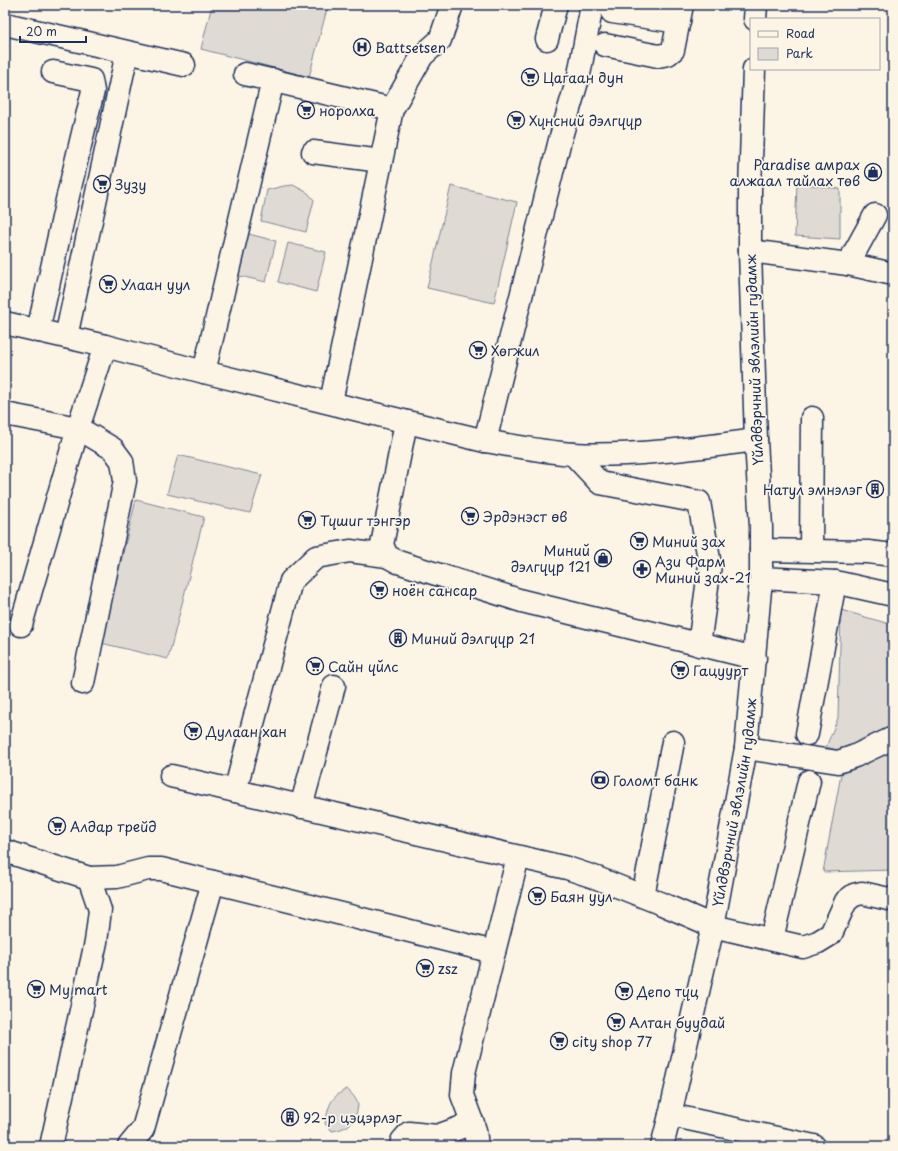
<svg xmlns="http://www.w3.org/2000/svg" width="898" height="1151" font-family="'Playpen Sans',sans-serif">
<rect width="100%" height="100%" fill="#fcf5e5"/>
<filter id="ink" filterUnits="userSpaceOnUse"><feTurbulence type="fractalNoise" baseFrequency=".025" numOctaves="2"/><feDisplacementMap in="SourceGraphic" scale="8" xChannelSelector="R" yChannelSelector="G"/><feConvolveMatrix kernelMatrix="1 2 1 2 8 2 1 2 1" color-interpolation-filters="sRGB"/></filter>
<g filter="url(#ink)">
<g fill="#dfdbd4" stroke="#7d8599">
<path d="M 212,5 L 328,5 L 309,77 L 201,49 Z"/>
<path d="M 797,183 L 840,189 L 840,239 L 795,236 Z"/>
<path d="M 293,185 L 308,193 L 314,200 L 306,232 L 261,221 L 267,190 L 284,186 Z"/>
<path d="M 451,186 L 517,202 L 494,303 L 427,288 Z"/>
<path d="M 237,231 L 276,241 L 266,282 L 227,273 Z"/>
<path d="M 288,243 L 326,252 L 316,292 L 278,282 Z"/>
<path d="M 178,455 L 262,475 L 250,513 L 167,494 Z"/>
<path d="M 136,500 L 204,517 L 168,659 L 101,643 Z"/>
<path d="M 841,610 L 893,625 L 893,728 L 845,752 L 826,747 L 838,718 Z"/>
<path d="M 881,749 L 893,754 L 893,870 L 823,872 L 842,769 Z"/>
<path d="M 347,1089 C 351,1093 357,1099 358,1105 C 358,1107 357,1109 357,1111 C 355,1125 344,1129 332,1131 L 325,1124 C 329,1106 329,1098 347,1089 Z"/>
</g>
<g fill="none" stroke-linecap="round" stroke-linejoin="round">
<g stroke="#1b2f5e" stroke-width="25">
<g id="minor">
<path d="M 612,12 L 679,22"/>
<path d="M 5,24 L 184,65"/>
<path d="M 547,39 L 556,5"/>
<path d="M 605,45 L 658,56 L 668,54 L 673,50 L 682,5"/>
<path d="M 245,74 L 392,109"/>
<path d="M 313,152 L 381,161"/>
<path d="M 750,251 L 848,264 L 893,274"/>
<path d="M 848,264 L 875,215"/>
<path d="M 5,323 L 105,346 L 204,372 L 485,441 C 514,446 544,452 573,454 C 634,457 695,448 756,440"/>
<path d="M 38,331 L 67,200 L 93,91 L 91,80 L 53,72"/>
<path d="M 66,337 L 127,53"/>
<path d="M 204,372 L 273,80"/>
<path d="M 331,402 L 392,109 L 422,56 L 440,40 L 452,5"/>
<path d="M 5,414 L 78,428 L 113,449 L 122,461 L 125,481 L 83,683"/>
<path d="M 406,422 L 382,545 L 387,556 L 398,562 L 522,601 L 755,658"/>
<path d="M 485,441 L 560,140 L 579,75 L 592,5"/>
<path d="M 573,454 L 600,483 L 699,502 L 710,565 L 699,645"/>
<path d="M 761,550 L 868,552 L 893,555"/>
<path d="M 811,550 L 812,418"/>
<path d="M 761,578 L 835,582 L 893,595"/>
<path d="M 21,625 L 78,428 L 105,346"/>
<path d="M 807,734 L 835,582"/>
<path d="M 746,748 L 838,762 L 855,756 L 893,738"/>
<path d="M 171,776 L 567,868 L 597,878 L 662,904 L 713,926 L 803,947 L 818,942 L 831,934 L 846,901 L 854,895 L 862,893 L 893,900"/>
<path d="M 235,791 L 291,581 L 316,557 L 350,551 L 387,556"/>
<path d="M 301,807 L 334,686"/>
<path d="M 5,851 L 89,878 L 100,910 L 96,942 L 51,1146"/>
<path d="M 89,878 L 117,877 L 148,869 L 161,869 L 494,952 L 518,857"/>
<path d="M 643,896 L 673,742"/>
<path d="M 772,939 L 809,781"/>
<path d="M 670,1115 L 814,1146"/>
<path d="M 129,1146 L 143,1129 L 213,882"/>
<path d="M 401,1146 L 402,1141 L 409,1133 L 437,1136 L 473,1123"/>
<path d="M 477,1146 L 475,1130 L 462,1095 L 464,1073 L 494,952"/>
</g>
</g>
<g stroke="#1b2f5e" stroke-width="25">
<g id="major">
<path d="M 755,19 L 756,5"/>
<path id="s1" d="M 662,1146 L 670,1115 L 713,926 L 746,748 L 761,578 L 761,527 L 756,440 L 750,251 L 750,190 L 754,69"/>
</g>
</g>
<use href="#minor" stroke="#fcf5e5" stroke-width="22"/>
<use href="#major" stroke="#fcf5e5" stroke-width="22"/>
</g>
</g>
<defs>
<g id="hospital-ring" transform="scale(0.9)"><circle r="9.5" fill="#fcf5e5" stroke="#1b2f5e" stroke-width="1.5"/><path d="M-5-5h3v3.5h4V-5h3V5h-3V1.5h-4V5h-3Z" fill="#1b2f5e"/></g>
<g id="supermarket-ring" transform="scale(0.9)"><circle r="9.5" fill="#fcf5e5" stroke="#1b2f5e" stroke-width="1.5"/><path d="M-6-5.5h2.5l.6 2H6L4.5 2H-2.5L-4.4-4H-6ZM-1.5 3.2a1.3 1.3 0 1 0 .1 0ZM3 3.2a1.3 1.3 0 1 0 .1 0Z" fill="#1b2f5e"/></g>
<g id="shop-ring" transform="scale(0.9)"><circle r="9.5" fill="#fcf5e5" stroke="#1b2f5e" stroke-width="1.5"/><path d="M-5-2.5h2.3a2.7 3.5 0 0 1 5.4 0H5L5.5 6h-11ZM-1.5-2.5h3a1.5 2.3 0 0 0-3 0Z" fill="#1b2f5e"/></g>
<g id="building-ring" transform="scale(0.9)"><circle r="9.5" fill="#fcf5e5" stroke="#1b2f5e" stroke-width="1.5"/><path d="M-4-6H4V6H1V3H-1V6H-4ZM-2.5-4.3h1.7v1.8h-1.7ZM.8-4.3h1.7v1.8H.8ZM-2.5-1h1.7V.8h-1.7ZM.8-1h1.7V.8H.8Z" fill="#1b2f5e"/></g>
<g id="pharmacy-ring" transform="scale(0.9)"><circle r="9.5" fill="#fcf5e5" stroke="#1b2f5e" stroke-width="1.5"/><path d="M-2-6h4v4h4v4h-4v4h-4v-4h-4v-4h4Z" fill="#1b2f5e"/></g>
<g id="bank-ring" transform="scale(0.9)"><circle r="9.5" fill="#fcf5e5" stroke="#1b2f5e" stroke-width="1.5"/><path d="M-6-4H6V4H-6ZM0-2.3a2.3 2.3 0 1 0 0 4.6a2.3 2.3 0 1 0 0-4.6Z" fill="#1b2f5e"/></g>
</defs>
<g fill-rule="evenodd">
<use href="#hospital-ring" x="362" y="47"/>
<use href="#supermarket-ring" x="530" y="77"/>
<use href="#supermarket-ring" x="306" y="110"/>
<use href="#supermarket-ring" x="516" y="120"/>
<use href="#shop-ring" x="873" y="172"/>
<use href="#supermarket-ring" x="102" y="184"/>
<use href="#supermarket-ring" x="108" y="284"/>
<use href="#supermarket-ring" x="478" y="350"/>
<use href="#building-ring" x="875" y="489"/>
<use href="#supermarket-ring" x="470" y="516"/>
<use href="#supermarket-ring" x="307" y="520"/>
<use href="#supermarket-ring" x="639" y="541"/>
<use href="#shop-ring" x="603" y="558"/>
<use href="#pharmacy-ring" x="642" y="569"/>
<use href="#supermarket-ring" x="379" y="590"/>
<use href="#building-ring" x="398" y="638"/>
<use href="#supermarket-ring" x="315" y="666"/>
<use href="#supermarket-ring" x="680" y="670"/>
<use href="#supermarket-ring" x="193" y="731"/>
<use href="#bank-ring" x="600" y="780"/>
<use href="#supermarket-ring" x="57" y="826"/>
<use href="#supermarket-ring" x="537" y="896"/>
<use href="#supermarket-ring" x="425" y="968"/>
<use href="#supermarket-ring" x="36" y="989"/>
<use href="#supermarket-ring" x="624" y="991"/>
<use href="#supermarket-ring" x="616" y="1022"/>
<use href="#supermarket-ring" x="559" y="1041"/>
<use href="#building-ring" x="290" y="1117"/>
</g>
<g text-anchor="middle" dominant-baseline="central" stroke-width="3.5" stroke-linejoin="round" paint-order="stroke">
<g font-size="14" fill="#1b2f5e" stroke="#fcf5e5" text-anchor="start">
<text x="375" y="47">Battsetsen</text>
<text x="543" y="77">Цагаан дун</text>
<text x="319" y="110">норолха</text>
<text x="529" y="120">Хүнсний дэлгүүр</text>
<text x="860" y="164" text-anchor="end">Paradise амрах<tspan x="860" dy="16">алжаал тайлах төв</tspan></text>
<text x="115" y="184">Зузу</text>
<text x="121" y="284">Улаан уул</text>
<text x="491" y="350">Хөгжил</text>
<text x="862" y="489" text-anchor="end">Натул эмнэлэг</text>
<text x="483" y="516">Эрдэнэст өв</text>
<text x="320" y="520">Түшиг тэнгэр</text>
<text x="652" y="541">Миний зах</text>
<text x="590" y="550" text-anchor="end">Миний<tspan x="590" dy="16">дэлгүүр 121</tspan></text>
<text x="655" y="561">Ази Фарм<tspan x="655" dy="16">Миний зах-21</tspan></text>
<text x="392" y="590">ноён сансар</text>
<text x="411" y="638">Миний дэлгүүр 21</text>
<text x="328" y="666">Сайн үйлс</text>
<text x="693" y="670">Гацуурт</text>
<text x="206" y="731">Дулаан хан</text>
<text x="613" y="780">Голомт банк</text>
<text x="70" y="826">Алдар трейд</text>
<text x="550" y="896">Баян уул</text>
<text x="438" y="968">zsz</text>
<text x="49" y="989">My mart</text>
<text x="637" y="991">Депо түц</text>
<text x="629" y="1022">Алтан буудай</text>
<text x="572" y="1041">city shop 77</text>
<text x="303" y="1117">92-р цэцэрлэг</text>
</g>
<g font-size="14" fill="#1b2f5e" stroke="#fcf5e5">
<text transform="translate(754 360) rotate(-92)">Үйлдвэрчний эвлэлийн гудамж</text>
<text stroke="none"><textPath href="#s1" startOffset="351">Үйлдвэрчний эвлэлийн гудамж</textPath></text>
</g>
</g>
<rect width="898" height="1151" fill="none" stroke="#fcf5e5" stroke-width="20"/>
<rect x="10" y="10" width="878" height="1131" fill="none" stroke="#1b2f5e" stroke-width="1.5" filter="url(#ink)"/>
<rect x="750" y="18" width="130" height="52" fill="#fcf5e5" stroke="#a2a6af"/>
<rect x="758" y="31" width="20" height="6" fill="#fcf5e5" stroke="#a2a6af"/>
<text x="786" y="38" font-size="12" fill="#1b2f5e">Road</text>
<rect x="758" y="48" width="20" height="12" fill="#dfdbd4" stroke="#a2a6af"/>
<text x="786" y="58" font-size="12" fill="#1b2f5e">Park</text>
<path d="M20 36v6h66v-6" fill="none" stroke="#1b2f5e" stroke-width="2"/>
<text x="26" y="36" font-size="12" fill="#1b2f5e" stroke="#fcf5e5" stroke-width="3" paint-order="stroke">20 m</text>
</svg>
